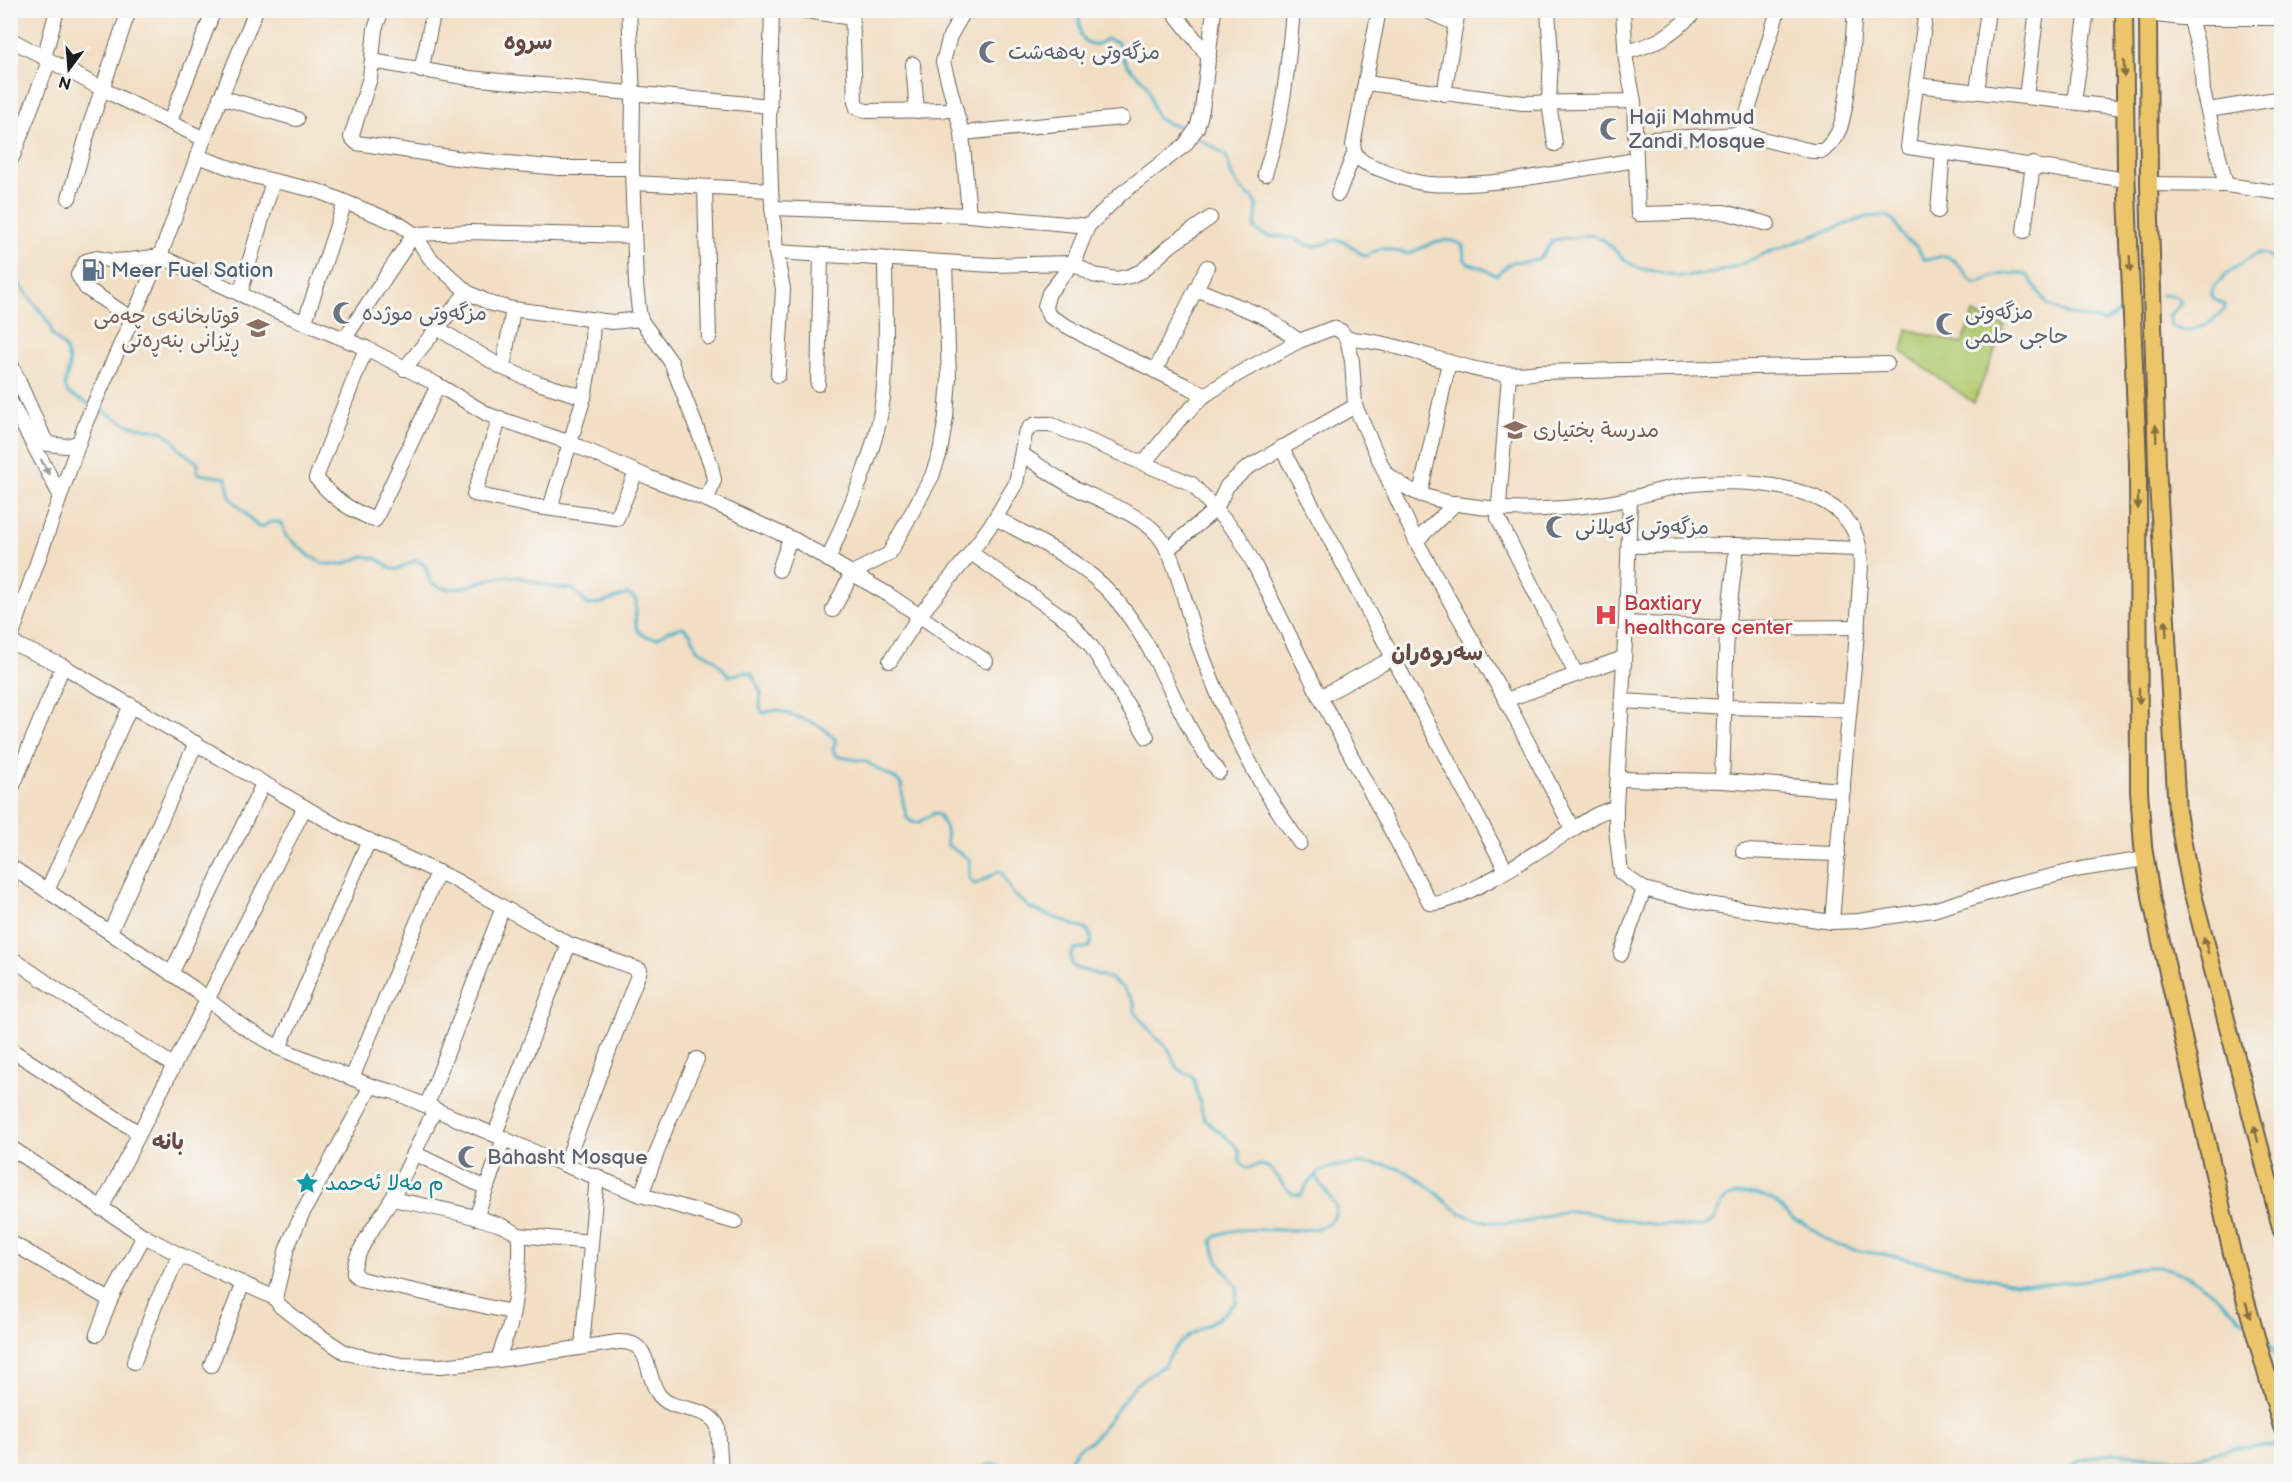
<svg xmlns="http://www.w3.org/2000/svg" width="2292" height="1482" font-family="'Balsamiq Sans','Playpen Sans Arabic',sans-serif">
<rect width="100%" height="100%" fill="#f6f6f2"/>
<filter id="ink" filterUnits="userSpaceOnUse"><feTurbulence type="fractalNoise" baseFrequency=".0167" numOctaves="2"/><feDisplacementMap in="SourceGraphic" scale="12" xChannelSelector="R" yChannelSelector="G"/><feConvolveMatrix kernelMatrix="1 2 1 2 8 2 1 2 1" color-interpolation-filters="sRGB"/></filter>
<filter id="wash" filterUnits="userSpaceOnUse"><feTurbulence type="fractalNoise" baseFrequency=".008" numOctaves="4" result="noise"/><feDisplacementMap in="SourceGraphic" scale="24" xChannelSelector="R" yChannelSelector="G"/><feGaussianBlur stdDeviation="1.35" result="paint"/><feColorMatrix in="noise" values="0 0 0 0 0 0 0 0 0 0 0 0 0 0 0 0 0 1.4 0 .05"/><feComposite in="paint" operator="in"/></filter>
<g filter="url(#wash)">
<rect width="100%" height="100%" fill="#f2dec3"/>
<path fill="#b0ca6f" stroke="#667346" stroke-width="1.5" d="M 1973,313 L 2005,326 L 1974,403 L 1902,352 L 1907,329 L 1962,344 Z"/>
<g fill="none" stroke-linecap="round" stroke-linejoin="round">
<g stroke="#4ab2c9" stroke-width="3">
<path d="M 1079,10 C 1080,22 1076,41 1092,44 C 1098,45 1101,43 1105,39 L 1117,42 C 1123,50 1121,57 1126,63 C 1132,73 1144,77 1148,88 C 1152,97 1152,113 1159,119 C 1168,126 1181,124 1191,131"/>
<path d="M 1195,136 C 1205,145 1218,147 1226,157 C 1229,161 1229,166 1230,171 C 1234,182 1243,193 1254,199 L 1257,207 L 1255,229 C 1272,242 1279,233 1295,239 C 1302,242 1308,247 1316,246 C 1325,246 1330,239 1339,240 C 1350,241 1356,254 1366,256 L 1381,248 L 1409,254 C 1425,246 1446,233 1463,246 C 1464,269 1468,261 1482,268 C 1487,271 1490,273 1496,275 L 1512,262 L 1539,260 L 1553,240 L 1592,235 L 1604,240 L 1626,261 L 1638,268 L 1683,277 L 1714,273 L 1737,266 L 1766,253 L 1866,217 C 1896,214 1890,215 1904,238 C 1907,243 1912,242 1916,246 C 1919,249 1921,255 1924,259 C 1932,261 1935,257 1943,256 C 1955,255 1965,275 1973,282 L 1979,283 C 1995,275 2008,271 2027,275 L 2048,305 L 2064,313 L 2105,322 L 2126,307"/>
<path d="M 10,272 L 44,316 L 50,325 L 52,334 L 65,348 L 69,360 L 69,368 L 65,383 L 65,388 L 69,394 L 89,404"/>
<path d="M 2162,295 L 2171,295 L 2179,299 L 2181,303 L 2169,316 L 2170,325 C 2188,338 2213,324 2225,308 L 2225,304 C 2221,301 2212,300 2211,294 C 2210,283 2251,255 2261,253 C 2269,252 2278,265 2282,271"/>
<path d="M 98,408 L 129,425 L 164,432 L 173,439 L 180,450 L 198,463 L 197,472 L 199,474 L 226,478 L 230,497 L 258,527 L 262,527 L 270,522 L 277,522 L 282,525 L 286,536 L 311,557 L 324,564 L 344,564 L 364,556 L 378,559 L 392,569 L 398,569 L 416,560 L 425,565 L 430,582 C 457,600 478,577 507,576 C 525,576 540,585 557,588 C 564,589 570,587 575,591 C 580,595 583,601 588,605 L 602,603 L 628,594 L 636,600 C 637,618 628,637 657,638 L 668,631 L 683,627 L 691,634 L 697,649 L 713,658 L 729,676 L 745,672 L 752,674 L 761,692 L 760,708 L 763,713 L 776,710 L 806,720 L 822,727 L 836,740 L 833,749 L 834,753 L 839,757 L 865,761 L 897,780 L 902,785 L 903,802 L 907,818 L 912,822 L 918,823 L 934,813 L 939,815 L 946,829 L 947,845 L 969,859 L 969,878 L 973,883 L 976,884 L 999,871 L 1001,872 L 1013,894 L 1030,908 L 1087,930 C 1092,935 1093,940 1089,947 L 1074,950 L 1071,955 L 1071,963 L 1076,968 L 1109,978 L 1122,987 L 1134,1002 L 1135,1012 L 1154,1036 L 1169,1050 L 1177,1068 L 1193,1077 L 1204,1119 L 1233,1143 L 1239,1151 L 1240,1162 L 1246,1168 C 1251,1168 1255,1165 1260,1165 C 1280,1166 1280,1195 1301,1195 C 1311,1175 1321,1167 1345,1165 C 1384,1161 1404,1165 1435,1192 C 1446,1202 1459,1214 1473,1218 C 1489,1223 1515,1225 1530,1221 C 1544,1218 1555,1211 1570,1211 C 1598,1212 1625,1222 1652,1224 C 1663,1225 1695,1229 1704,1226 C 1726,1218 1709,1191 1750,1194 C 1777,1197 1776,1203 1793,1219 C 1798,1223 1797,1220 1803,1223 C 1813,1228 1821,1238 1832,1243 C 1855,1253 1879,1252 1903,1258 C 1937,1266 1970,1276 2004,1281 C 2035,1287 2066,1284 2097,1278 C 2120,1273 2146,1262 2169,1269 C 2199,1277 2222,1302 2245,1322"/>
<path d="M 2265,1340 L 2282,1363"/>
<path d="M 975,1472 C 990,1460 999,1462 1014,1472"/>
<path d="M 1056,1472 L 1065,1467 L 1078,1449 L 1090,1442 L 1102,1429 L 1135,1385 L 1164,1365 L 1176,1347 L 1190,1335 L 1217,1319 L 1236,1303 L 1237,1287 C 1226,1272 1214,1259 1212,1240 C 1235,1213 1338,1252 1336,1206 L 1315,1176"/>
<path d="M 2064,1472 L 2080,1460 L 2112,1453 L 2188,1459 L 2237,1447 L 2282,1446"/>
</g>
</g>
</g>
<g filter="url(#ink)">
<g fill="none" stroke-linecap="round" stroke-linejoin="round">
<g stroke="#676056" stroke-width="16">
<g id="minor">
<path d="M 382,10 L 375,29 L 370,78 L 351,137 L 357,143 L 456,158 L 559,168 L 632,168"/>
<path d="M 629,10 L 633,95 L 632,168 L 636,285 L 640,319 L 671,362 L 711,465 L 714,480 L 707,500"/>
<path d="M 772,10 L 769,121 L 771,190 L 776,252 L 783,289 L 778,375"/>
<path d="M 801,10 L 852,18"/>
<path d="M 852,10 L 855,102 L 857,108 L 866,111 L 956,110"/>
<path d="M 965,10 L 950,36 L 943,62 L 962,133 L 969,215"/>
<path d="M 1172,10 L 1209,57"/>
<path d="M 1379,10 L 1353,145 C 1355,161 1368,165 1382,170 C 1397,176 1414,183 1430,184 C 1493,188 1572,170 1636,160"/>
<path d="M 1425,10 L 1454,23"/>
<path d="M 1548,10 L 1551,56 L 1549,103 L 1555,144"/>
<path d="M 1623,10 L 1626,61 L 1634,101 L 1638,214 L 1724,212 L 1768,224"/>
<path d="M 1926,10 L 1908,147 L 2127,180"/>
<path d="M 2148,14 L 2182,18 L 2282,18"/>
<path d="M 2190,17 L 2201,59 L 2203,91 L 2226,185"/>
<path d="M 10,39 L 104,90 L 204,139"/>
<path d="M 1626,52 C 1657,44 1667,37 1691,16"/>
<path d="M 44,58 L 57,10"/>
<path d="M 372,61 L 469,78 L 770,106"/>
<path d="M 913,64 L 917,111"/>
<path d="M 421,71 L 434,10"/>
<path d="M 1366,83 L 1523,103 L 1634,101"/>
<path d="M 1916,85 L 2124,108"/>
<path d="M 1977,92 L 1988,10"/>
<path d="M 1444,94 L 1458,10"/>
<path d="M 220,97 L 297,119"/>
<path d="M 2026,97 L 2037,10"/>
<path d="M 2074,102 L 2087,10"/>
<path d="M 2208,110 L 2282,98"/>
<path d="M 170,121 L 214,10"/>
<path d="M 962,133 L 1122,118"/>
<path d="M 1741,134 L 1778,10"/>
<path d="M 1635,140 L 1741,134 L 1812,151 L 1823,151 C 1830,145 1836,138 1840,128 C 1850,96 1852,45 1855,10"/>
<path d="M 197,156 L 253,176 L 318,191 L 399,224 L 414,234 L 430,258 L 467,292 L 492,304 L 513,309 L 612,322 L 641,319"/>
<path d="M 12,158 L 49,61"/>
<path d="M 1265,174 C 1283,119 1288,68 1293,10"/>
<path d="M 633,183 L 771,190"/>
<path d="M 2149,184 L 2226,185 L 2282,193"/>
<path d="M 705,188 L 709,338"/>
<path d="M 1338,194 L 1354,154"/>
<path d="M 69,198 L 90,125 L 129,10"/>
<path d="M 772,208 L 969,215 L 1088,226"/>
<path d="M 1938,211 L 1943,152"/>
<path d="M 2024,231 L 2033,164"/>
<path d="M 776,252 L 993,265 L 1073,263 L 1093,275 L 1116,279 L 1130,276 L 1142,271 L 1171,245 L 1210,218"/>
<path d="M 1196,289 L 1265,317 L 1299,341"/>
<path d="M 240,294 L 273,181"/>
<path d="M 132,319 L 86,288 L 78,275 L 86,261 L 97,258 L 112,261 L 131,260 L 160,256 L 274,310 L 366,348 L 438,385 L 489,415 L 568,442 L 650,478 L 707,500 L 795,540"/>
<path d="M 305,321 L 345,202"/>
<path d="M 437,328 L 503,368 L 538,383 L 584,397"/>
<path d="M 345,338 L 414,234 L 470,232 L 634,236"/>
<path d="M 1347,339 C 1413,341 1473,383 1539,372 L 1887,364"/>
<path d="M 366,348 L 316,478 C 335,500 348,509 375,520 L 438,385"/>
<path d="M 10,362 L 44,438 L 48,444 L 66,446 L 78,443"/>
<path d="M 503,368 L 513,309"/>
<path d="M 404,369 L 467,292"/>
<path d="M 1155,371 L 1207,267"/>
<path d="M 1509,374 L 1498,518 L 1576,674"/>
<path d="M 818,384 L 821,255"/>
<path d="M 1205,395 L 1090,339 L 1049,316 L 1045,306 L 1049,293 L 1073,263 L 1088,226 L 1122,193 L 1185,145 L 1197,128 L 1202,110 L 1214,10"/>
<path d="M 10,401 L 60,495"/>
<path d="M 500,418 L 474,494 L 531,506 L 617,518 L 636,472"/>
<path d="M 1281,447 L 1506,870"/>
<path d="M 1022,454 C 1037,464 1052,475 1068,484 C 1094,499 1140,513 1158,535 C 1176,555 1187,613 1197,641 C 1225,716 1253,779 1300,843"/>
<path d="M 1144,463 L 1178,421 L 1205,395 L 1238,374 L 1299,341 L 1333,328 L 1341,331 L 1347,339 L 1352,361 L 1355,406 L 1416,541 L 1506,700 L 1573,830"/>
<path d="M 1386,474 C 1397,481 1409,491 1422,495 C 1456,507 1506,511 1543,509 C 1571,508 1600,505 1628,499 C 1647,494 1666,488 1686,485 C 1736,478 1842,481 1858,542 C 1863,559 1860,579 1859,596 C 1858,632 1854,669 1850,705 C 1843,777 1838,849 1832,922"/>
<path d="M 1420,494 L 1449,362"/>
<path d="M 1630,498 L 1626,623 L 1616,807 L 1616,829 L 1621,873 L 1644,889 L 1667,895 L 1707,904 L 1832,922 L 1859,921 L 1933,910 L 2014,885 L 2081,869 L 2145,859"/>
<path d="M 550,508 L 584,397 L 591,358 L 593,319"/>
<path d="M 996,518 C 1034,539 1084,562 1113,596 C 1129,614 1147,643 1158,665 C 1177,701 1192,740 1219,772"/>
<path d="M 1416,541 L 1456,503"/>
<path d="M 1629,546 L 1737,545 L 1859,549"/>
<path d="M 1167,550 L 1216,509 L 1227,486 L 1247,468 L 1355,406"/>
<path d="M 971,553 L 1070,622 L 1091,646 L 1147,737"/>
<path d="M 828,560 C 845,518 866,473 877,430 C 890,381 885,311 885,260"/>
<path d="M 779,570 L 789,541 L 795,540 L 889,595 L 986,661"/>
<path d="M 833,610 L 852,573 L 889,554 L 932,476 L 940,452 L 946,417 L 949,378 L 945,263"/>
<path d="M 1626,623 L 1727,628 L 1858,627"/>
<path d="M 10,641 L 86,422 L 160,256 L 204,139 L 256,10"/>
<path d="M 10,642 L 63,666 L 337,826 L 453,879 L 569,944 L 640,970 L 565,1165"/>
<path d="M 890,661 L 919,616 L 965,560 L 993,522 L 1016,483 L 1025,434 L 1030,427 L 1036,424 L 1050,424 L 1192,484 L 1238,535 L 1254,564 L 1320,697 L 1430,903 C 1454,910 1568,831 1594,816 C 1601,812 1609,810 1616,807"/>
<path d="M 1320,697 L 1393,658"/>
<path d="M 1506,700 L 1623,658"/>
<path d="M 1622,701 L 1726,707 L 1849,710"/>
<path d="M 1618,779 L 1722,781 L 1843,790"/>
<path d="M 1722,781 L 1727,628 L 1737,545"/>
<path d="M 10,793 L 63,666"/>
<path d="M 1743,851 L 1838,854"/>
<path d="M 10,866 L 193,988 L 242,1026 L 279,1048 L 371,1086 L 394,1092 L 565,1165 L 641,1195 L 735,1222"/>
<path d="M 47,891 L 131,705"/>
<path d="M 110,932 L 196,743"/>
<path d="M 1621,954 L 1644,889"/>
<path d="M 10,957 L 69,998 L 173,1065"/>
<path d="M 171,974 L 263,784"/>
<path d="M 279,1048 L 369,840"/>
<path d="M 10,1049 L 139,1133"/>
<path d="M 352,1078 L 438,872"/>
<path d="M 427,1105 L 503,907"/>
<path d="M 435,1109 C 421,1138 408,1168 393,1197 C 383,1215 351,1255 354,1274 L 360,1279 L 511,1312"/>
<path d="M 495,1134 L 569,944"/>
<path d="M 10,1147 L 144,1236 L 180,1255 L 275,1298 L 280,1306 L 308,1328 L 346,1353 L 402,1365 L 441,1366 L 498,1360"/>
<path d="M 414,1153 L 486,1188"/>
<path d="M 641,1195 L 667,1125 L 697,1059"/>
<path d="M 392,1199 C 416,1204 503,1219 518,1235 C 522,1251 514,1312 509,1329 C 505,1339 501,1349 498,1360 L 618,1342 C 653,1340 644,1374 659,1395 C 674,1414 708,1404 718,1427 L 721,1472"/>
<path d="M 101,1209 L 305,807"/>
<path d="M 476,1218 L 504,1138"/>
<path d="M 518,1235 L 591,1242"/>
<path d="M 10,1242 L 110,1300"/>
<path d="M 275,1298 L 287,1248 L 301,1216 L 371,1086"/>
<path d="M 97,1334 L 110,1300 L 144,1236"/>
<path d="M 582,1347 L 597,1176"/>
<path d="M 134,1362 L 156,1303 L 180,1255"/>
<path d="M 211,1365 L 243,1283"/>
</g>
</g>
<g stroke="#676056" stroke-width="20">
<g id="major">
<path d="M 2124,10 L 2126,169 L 2138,463 L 2139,790 L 2143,846 L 2152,902 L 2232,1253 L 2282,1427"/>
<path d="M 2148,10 L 2149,184 L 2157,465 L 2177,812 L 2191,887 L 2282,1231"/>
</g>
</g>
<use href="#minor" stroke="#fff" stroke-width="14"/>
<use href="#major" stroke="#edc569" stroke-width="16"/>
</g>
<defs><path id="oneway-solid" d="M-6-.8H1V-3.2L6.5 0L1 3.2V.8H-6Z" transform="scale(1.5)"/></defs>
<g fill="#847042">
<use href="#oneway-solid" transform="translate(2124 69) rotate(90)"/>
<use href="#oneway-solid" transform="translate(2130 264) rotate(88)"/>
<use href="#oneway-solid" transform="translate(2156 433) rotate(-92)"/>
<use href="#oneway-solid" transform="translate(2138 501) rotate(90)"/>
<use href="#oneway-solid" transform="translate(2166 628) rotate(-93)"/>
<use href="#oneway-solid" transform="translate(2139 696) rotate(90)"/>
<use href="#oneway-solid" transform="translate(2206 945) rotate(-105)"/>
<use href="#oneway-solid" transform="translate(2256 1134) rotate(-105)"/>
<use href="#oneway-solid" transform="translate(2248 1310) rotate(74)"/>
</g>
<use fill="#999" href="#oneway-solid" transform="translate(45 467) rotate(62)"/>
</g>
<defs>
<g id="mosque-bare" transform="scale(1.8)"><path d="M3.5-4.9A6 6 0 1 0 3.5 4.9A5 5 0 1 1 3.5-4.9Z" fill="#6b7280" stroke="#f6f6f2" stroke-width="2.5" paint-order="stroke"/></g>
<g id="fuel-bare" transform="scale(1.8)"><path d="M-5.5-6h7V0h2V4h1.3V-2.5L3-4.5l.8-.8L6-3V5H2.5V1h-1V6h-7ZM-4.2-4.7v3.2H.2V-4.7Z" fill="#5c6f8a" stroke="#f6f6f2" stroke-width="2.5" paint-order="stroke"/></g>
<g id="school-bare" transform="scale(1.8)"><path d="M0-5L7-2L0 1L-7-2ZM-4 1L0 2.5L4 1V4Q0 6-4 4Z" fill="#8d6e63" stroke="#f6f6f2" stroke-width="2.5" paint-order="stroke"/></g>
<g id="hospital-bare" transform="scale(1.8)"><path d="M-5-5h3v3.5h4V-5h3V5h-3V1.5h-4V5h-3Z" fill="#e0444e" stroke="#f6f6f2" stroke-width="2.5" paint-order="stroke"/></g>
<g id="sight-bare" transform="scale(1.8)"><path d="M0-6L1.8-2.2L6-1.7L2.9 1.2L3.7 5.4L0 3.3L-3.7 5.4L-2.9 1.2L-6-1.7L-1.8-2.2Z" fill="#0f9aa8" stroke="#f6f6f2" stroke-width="2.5" paint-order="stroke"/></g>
</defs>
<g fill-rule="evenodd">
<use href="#mosque-bare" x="990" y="52"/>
<use href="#mosque-bare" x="1611" y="129"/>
<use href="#fuel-bare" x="93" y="270"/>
<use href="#mosque-bare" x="344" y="313"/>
<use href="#mosque-bare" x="1947" y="324"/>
<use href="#school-bare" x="258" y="328"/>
<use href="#school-bare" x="1515" y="430"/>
<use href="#mosque-bare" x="1557" y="527"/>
<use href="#hospital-bare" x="1606" y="615"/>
<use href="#mosque-bare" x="469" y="1157"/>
<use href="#sight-bare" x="307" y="1183"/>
</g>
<g text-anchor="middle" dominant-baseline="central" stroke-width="6" stroke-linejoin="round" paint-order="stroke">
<g font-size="21" fill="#5b616d" stroke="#f6f6f2" text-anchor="start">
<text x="1008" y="52">مزگەوتی بەهەشت</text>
<text x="1629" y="117">Haji Mahmud<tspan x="1629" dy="24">Zandi Mosque</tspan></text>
<text x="1965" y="312">مزگەوتی<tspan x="1965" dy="24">حاجی حلمی</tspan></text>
<text x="362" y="313">مزگەوتی موژدە</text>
<text x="1575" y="527">مزگەوتی گەیلانی</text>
<text x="487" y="1157">Bahasht Mosque</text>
</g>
<g font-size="21" fill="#4e5e75" stroke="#f6f6f2" text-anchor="start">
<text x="111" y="270">Meer Fuel Sation</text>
</g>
<g font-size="21" fill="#785e54" stroke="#f6f6f2" text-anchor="end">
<text x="240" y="316">قوتابخانەی چەمی<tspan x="240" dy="24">ڕێزانی بنەڕەتی</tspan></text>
<text x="1533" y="430" text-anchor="start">مدرسة بختيارى</text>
</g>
<g font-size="21" fill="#be3a42" stroke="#f6f6f2" text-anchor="start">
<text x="1624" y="603">Baxtiary<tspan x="1624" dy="24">healthcare center</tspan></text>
</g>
<g font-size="21" fill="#0d838f" stroke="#f6f6f2" text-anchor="start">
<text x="325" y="1183">م مەلا ئەحمد</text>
</g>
<g font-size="22" font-weight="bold" fill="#634941" stroke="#f6f6f2">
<text x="528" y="42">سروە</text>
<text x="1437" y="653">سەروەران</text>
<text x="168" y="1142">بانە</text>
</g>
</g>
<rect width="2292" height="1482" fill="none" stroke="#f6f6f2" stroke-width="36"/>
<g transform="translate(69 69) rotate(196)" stroke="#f6f6f2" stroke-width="4.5" paint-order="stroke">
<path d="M0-4.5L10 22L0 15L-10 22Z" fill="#1c1c1c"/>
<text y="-9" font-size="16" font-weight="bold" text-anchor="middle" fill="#1c1c1c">N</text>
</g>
</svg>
